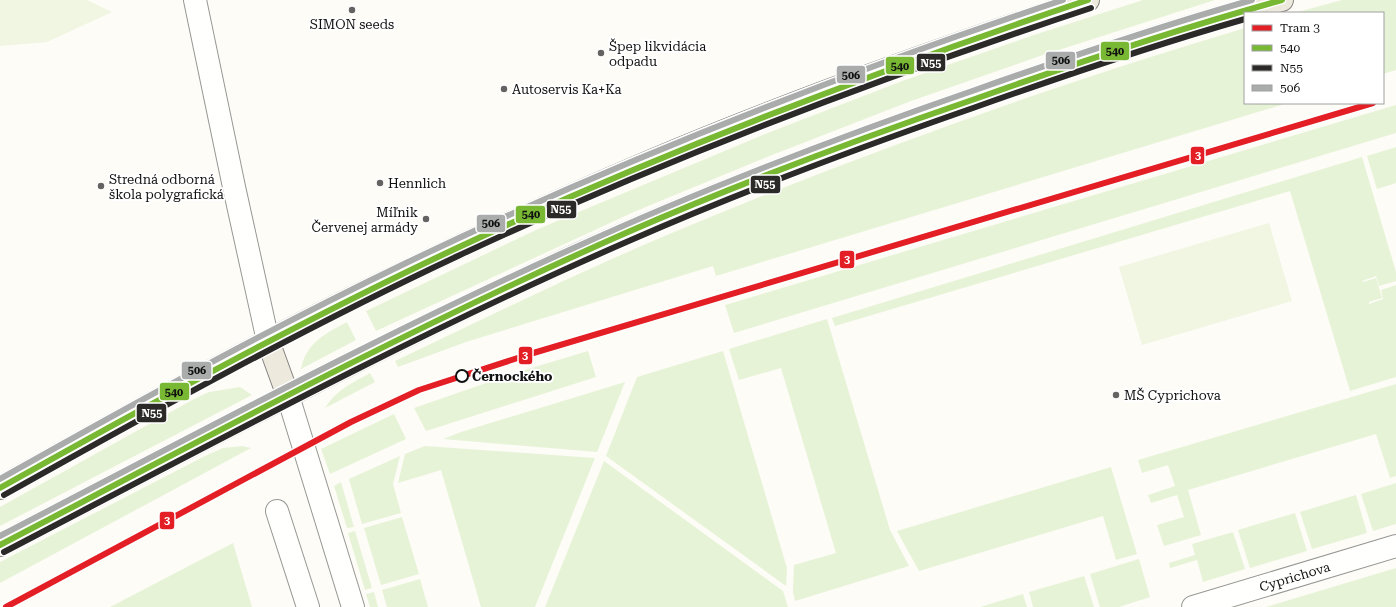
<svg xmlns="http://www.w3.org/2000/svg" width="1396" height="607" font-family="'Roboto Serif',serif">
<rect width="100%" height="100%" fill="#fdfcf7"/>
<g fill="#e7f3d7">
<path d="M 1143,0 L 1215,0 L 1043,55 L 911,101 L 772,155 L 636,211 L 376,331 L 366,311 L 538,229 L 765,134 L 905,80 L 1034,35 Z"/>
<path d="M 1342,0 L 1396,0 L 1396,70 L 1383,74 L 1383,13 L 1294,13 Z"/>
<path d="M 1245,28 L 1245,103 L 1288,103 L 716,276 L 713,266 L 466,342 L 398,367 L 395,361 C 489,316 583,270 679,230 C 864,153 1053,85 1245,28 Z"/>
<path d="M 1396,105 L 1396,133 L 734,333 L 725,305 Z"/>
<path d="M 1396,147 L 1396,183 L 1377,189 L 1367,156 Z"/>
<path d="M 1362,157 L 1396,272 L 1396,281 L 1379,286 L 1376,276 L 1362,281 L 1363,282 L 1376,278 L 1382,298 L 1369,302 L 1369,304 L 1383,299 L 1381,290 L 1396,285 L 1396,377 L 1350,391 L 1290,191 L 835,326 L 832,318 Z"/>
<path d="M 827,319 L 890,530 L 909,566 L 795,601 L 793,592 L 794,565 L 836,553 L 781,368 L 739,380 L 729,349 Z"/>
<path d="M 347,322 L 356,340 L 301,369 C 305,344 326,333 347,322 Z"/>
<path d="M 588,351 L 596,377 L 426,431 L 414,408 L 518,372 Z"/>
<path d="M 723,351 L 787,568 L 786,586 L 606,456 L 637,377 Z"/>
<path d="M 370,373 L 375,382 L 325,408 C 336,390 352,383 370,373 Z"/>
<path d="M 625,382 L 597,452 L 443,439 L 461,432 Z"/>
<path d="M 1396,384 L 1396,476 L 1390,478 L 1376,434 L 1188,490 L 1201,535 L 1164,546 L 1157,525 L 1184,517 L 1177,495 L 1151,503 L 1148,495 L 1175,486 L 1168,465 L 1142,473 L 1138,460 Z"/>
<path d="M 240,387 L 252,395 L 0,526 L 0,507 L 194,399 L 209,392 Z"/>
<path d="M 394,414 L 406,439 L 330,474 L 321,449 Z"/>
<path d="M 242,446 L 251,448 L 0,583 L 0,562 L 205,456 L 223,448 Z"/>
<path d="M 425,446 L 595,458 L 535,607 L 481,607 L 441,470 L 398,483 L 405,454 Z"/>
<path d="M 400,456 L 393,484 L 401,513 L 362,524 L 349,479 Z"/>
<path d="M 604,461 L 783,591 L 788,607 L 545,607 Z"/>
<path d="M 1111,467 L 1137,554 L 1116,560 L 1103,516 L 919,571 L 897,531 Z"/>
<path d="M 341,482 L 354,527 L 347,528 L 334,486 Z"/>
<path d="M 1396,483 L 1396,524 L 1373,531 L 1361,494 Z"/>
<path d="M 1356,495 L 1367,533 L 1312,549 L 1300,512 Z"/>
<path d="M 1295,513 L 1307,551 L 1250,568 L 1238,530 Z"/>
<path d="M 402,517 L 419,574 L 381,585 L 364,528 Z"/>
<path d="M 355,531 L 372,588 L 365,590 L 348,533 Z"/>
<path d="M 1233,532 L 1245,569 L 1203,582 L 1197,560 L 1170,568 L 1169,563 L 1195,555 L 1192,544 Z"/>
<path d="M 233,543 L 252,607 L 110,607 Z"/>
<path d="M 1139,559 L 1150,597 L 1119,607 L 1100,607 L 1090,574 Z"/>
<path d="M 1396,568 L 1396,607 L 1266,607 Z"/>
<path d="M 1084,576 L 1094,607 L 1033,607 L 1029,592 Z"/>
<path d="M 420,579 L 428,607 L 387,607 L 382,590 Z"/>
<path d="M 374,592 L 378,607 L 370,607 L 366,594 Z"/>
<path d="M 1023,594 L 1027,607 L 980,607 Z"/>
</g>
<g fill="#f0f6e1">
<path d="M 0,0 L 87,0 L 112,12 L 47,42 L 0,46 Z"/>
<path d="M 1269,223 L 1292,301 L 1142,345 L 1119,267 Z"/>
</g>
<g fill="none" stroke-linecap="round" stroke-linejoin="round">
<g stroke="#979795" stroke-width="24">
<g id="minor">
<path d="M 195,0 L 234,187 L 268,341"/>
<path d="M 288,396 L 353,607"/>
<path d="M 277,511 L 308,607"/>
<path id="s1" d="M 1193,607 L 1396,546"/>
</g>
</g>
<g stroke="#858482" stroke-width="24">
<g id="major">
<path d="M 268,341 L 288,396"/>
<path d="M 0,488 C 89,438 178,388 268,341 C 392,276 520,217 649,162 C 792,101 940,49 1088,0"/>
<path d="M 0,545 C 191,446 381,344 577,255 C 710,194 849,142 988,94 C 1085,60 1182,27 1282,0"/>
</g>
</g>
<use href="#minor" stroke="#fffffe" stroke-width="22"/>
<use href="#major" stroke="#ede9dc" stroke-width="22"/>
<g stroke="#fff" stroke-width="9">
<g id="bus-1">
<path d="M 0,488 C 150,404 301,321 457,248 C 662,152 873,72 1088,0"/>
<path d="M 0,545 C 207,437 414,326 628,232 C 741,183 858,139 975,99 C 1076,63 1178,29 1282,0"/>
</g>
</g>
<g stroke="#fff" stroke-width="9">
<g id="bus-2">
<path d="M 4,495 C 154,411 304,328 460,255 C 665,159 876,79 1091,8"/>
<path d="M 4,552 C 211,444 417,333 631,240 C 743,191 858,148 973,108 C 1063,76 1154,45 1245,19"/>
</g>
</g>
<g stroke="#fff" stroke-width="9">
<g id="bus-3">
<path d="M 0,479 C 133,404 267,330 404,264 C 618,161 838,75 1063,0"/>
<path d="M 0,536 C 191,437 380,335 576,247 C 707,187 842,136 978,89 C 1069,57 1160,26 1252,0"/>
</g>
</g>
<use href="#bus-1" stroke="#78b833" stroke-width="6"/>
<use href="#bus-2" stroke="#2b2a29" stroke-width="6"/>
<use href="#bus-3" stroke="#aaabab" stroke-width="6"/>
<g stroke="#fff" stroke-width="9">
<path id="tram-1" d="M 6,607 L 351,422 L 419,390 L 530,354 L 1373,103"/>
</g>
<use href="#tram-1" stroke="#e31e24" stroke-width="6"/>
</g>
<g fill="#646362" stroke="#fff" stroke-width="1.5">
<circle cx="352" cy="10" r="4"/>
<circle cx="601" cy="53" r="4"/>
<circle cx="504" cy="89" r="4"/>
<circle cx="380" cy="183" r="4"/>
<circle cx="101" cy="186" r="4"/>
<circle cx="426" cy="219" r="4"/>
<circle cx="1116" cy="395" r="4"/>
</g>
<circle fill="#fff" stroke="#111" stroke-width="2" cx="462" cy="376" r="6"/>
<g text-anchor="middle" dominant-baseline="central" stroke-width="4" stroke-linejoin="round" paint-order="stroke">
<g font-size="13" fill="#111" stroke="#fff" text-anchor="start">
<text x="352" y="24" text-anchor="middle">SIMON seeds</text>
<text x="609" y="46">Špep likvidácia<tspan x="609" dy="15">odpadu</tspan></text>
<text x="512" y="89">Autoservis Ka+Ka</text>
<text x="109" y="179">Stredná odborná<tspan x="109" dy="15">škola polygrafická</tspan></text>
<text x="388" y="183">Hennlich</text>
<text x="418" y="212" text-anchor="end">Míľnik<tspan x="418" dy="15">Červenej armády</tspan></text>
<text x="1124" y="395">MŠ Cyprichova</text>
</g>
<g font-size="13" font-weight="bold" fill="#111" stroke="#fff" text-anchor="start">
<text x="472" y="376">Černockého</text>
</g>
<g font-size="13" fill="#111" stroke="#fff">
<text stroke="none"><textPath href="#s1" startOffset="106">Cyprichova</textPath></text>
</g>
</g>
<g stroke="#fff" stroke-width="1.5">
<rect x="1100" y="41" width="30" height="20" rx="4" fill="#78b833"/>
<rect x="1045" y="51" width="31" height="19" rx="4" fill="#aaabab"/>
<rect x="916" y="53" width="30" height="19" rx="4" fill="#2b2a29"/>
<rect x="885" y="56" width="30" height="19" rx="4" fill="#78b833"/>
<rect x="836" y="65" width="30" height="19" rx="4" fill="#aaabab"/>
<rect x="1190" y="146" width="15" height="19" rx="4" fill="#e31e24"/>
<rect x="750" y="175" width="31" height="19" rx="4" fill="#2b2a29"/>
<rect x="546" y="200" width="31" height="19" rx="4" fill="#2b2a29"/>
<rect x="515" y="205" width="31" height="19" rx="4" fill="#78b833"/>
<rect x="476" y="214" width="30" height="19" rx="4" fill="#aaabab"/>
<rect x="839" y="250" width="16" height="19" rx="4" fill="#e31e24"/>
<rect x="518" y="346" width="15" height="19" rx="4" fill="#e31e24"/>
<rect x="181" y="361" width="31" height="19" rx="4" fill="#aaabab"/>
<rect x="159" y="382" width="31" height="19" rx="4" fill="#78b833"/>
<rect x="136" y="403" width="31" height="20" rx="4" fill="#2b2a29"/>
<rect x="159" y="511" width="16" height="19" rx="4" fill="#e31e24"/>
</g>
<g font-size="11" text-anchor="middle" font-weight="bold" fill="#fff">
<text x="931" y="67">N55</text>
<text x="1198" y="159">3</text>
<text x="765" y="188">N55</text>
<text x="561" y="213">N55</text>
<text x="847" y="263">3</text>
<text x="525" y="359">3</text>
<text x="152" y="417">N55</text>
<text x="167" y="524">3</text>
</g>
<g font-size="11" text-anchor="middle" font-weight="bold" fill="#111">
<text x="1115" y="55">540</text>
<text x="1061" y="64">506</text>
<text x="900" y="70">540</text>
<text x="851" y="79">506</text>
<text x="531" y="218">540</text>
<text x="491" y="227">506</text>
<text x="197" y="374">506</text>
<text x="174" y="396">540</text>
</g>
<rect x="1244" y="12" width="140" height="92" fill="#ffffff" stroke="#a0a0a0"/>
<rect x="1252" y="25" width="20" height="6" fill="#e31e24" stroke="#a0a0a0"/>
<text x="1280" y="32" font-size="12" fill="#111111">Tram 3</text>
<rect x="1252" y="45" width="20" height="6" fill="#78b833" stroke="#a0a0a0"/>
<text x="1280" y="52" font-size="12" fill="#111111">540</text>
<rect x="1252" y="65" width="20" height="6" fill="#2b2a29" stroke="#a0a0a0"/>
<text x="1280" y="72" font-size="12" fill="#111111">N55</text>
<rect x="1252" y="85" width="20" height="6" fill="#aaabab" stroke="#a0a0a0"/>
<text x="1280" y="92" font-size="12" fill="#111111">506</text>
</svg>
